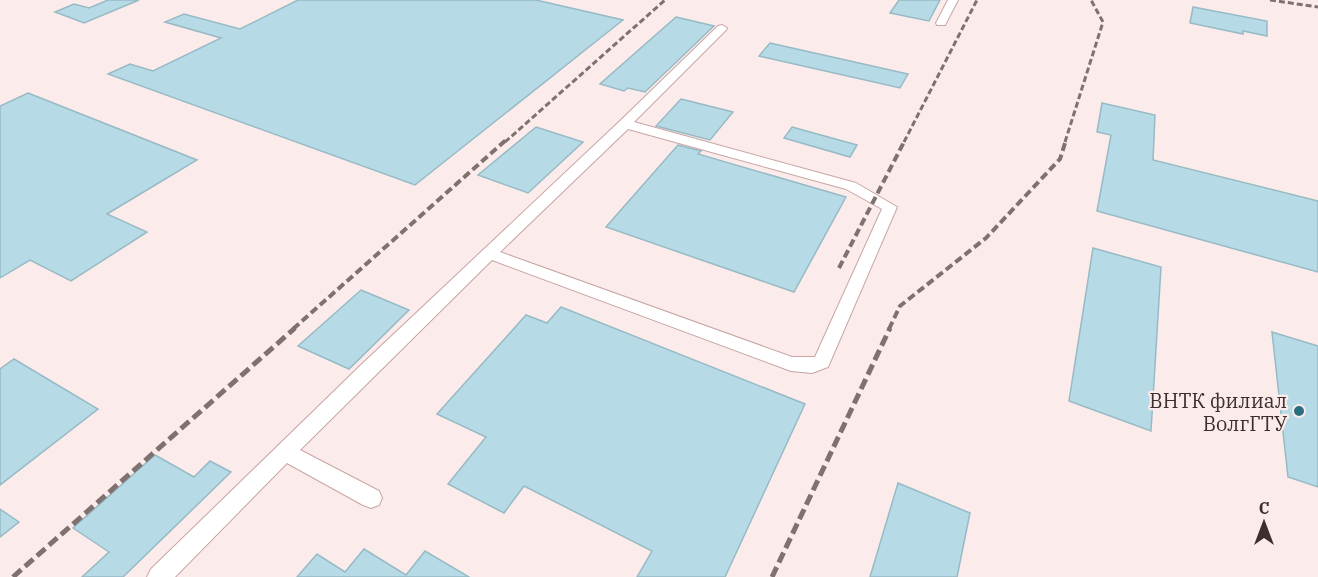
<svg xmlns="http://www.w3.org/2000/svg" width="1318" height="577" font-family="'IBM Plex Serif',serif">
<rect width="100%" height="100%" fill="#fbeceb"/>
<g fill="#b7dbe6" stroke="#97bac5" stroke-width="1.5">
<path d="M 108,0 L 139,0 L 84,23 L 55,12 L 74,4 L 89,8 Z"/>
<path d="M 298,0 L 536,0 L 623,20 L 415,185 L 108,74 L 130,64 L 153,71 L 221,38 L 165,22 L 184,14 L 240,29 Z"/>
<path d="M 899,0 L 940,0 L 929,21 L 890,13 Z"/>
<path d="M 1193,7 L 1267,21 L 1267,36 L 1243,31 L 1243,34 L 1190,23 Z"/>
<path d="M 676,17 L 714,26 L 645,92 L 628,88 L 624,91 L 600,84 Z"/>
<path d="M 770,43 L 908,74 L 900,88 L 759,56 Z"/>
<path d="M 28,93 L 197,160 L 107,214 L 147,232 L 71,281 L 30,260 L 0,278 L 0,106 Z"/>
<path d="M 681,99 L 733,112 L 710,140 L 656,126 Z"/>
<path d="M 1102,103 L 1155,115 L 1153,160 L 1318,201 L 1318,272 L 1097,211 L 1111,135 L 1097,132 Z"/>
<path d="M 536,127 L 583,142 L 528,193 L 478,175 Z"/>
<path d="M 792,127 L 857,145 L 850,157 L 784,138 Z"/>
<path d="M 678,145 L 701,151 L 698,154 L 846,197 L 794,292 L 606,227 Z"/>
<path d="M 1093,248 L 1161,267 L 1151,431 L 1069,401 Z"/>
<path d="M 361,290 L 409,310 L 349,369 L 298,346 Z"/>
<path d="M 561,307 L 805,404 L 725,577 L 637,577 L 652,551 L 524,486 L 504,513 L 448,484 L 486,437 L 437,414 L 526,315 L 547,323 Z"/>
<path d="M 1272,332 L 1318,346 L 1318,487 L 1288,477 Z"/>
<path d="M 14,359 L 98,409 L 0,485 L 0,369 Z"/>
<path d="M 155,455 L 194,477 L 210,461 L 231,472 L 123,577 L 82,577 L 109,552 L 73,528 Z"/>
<path d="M 898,483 L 970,513 L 957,577 L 870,577 Z"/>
<path d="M 0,509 L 19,522 L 0,537 Z"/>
<path d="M 364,549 L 406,575 L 425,551 L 469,577 L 297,577 L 317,554 L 345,572 Z"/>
</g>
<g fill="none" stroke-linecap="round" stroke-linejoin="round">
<g stroke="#c7a5a4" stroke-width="2">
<g id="minor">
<path d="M 948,0 L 958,0 L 945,25 L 937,25 L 936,23 Z"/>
<path d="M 722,25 L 727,28 L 726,30 L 634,122 L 856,183 L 897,207 L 828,367 L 812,373 L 791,371 L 492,260 L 300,450 L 379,491 L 382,498 L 379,505 L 371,508 L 363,505 L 287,463 L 175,577 L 147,577 L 151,569 L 361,365 L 620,121 L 718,26 ZM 628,129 L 846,189 L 882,209 L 815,357 L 792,357 L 500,252 Z"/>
</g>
</g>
<use href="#minor" fill="#fff" fill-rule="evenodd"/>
<g stroke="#807171" stroke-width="3" stroke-dasharray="6 3" stroke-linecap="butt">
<path d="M 1270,0 L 1318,7"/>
<path d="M 505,142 L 665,0"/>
<path d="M 904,142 L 977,0"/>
<path d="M 1065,142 L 1103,22 L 1091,0"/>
</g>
<g stroke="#807171" stroke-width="4" stroke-dasharray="8 4" stroke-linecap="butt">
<path d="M 839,268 L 905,140"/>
<path d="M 293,329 L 506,140"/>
<path d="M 889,329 L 900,306 L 986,238 L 1060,159 L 1066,140"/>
</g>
<g stroke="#807171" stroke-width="5" stroke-dasharray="11 5" stroke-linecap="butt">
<path d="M 13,577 L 295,328"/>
<path d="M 772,577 L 890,328"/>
</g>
</g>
<circle fill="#2c6e80" stroke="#fbeceb" stroke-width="2" cx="1299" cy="411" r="6"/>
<g text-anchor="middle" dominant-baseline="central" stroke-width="4.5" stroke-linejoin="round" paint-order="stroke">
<g font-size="20" fill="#3d2f2f" stroke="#fbeceb" text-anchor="end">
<text x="1287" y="400">ВНТК филиал<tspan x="1287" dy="23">ВолгГТУ</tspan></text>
</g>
</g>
<g transform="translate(1264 523)" stroke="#fbeceb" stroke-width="4.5" paint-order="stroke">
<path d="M0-4.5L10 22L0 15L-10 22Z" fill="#3d2f2f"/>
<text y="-9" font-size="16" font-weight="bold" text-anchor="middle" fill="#3d2f2f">С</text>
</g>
</svg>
